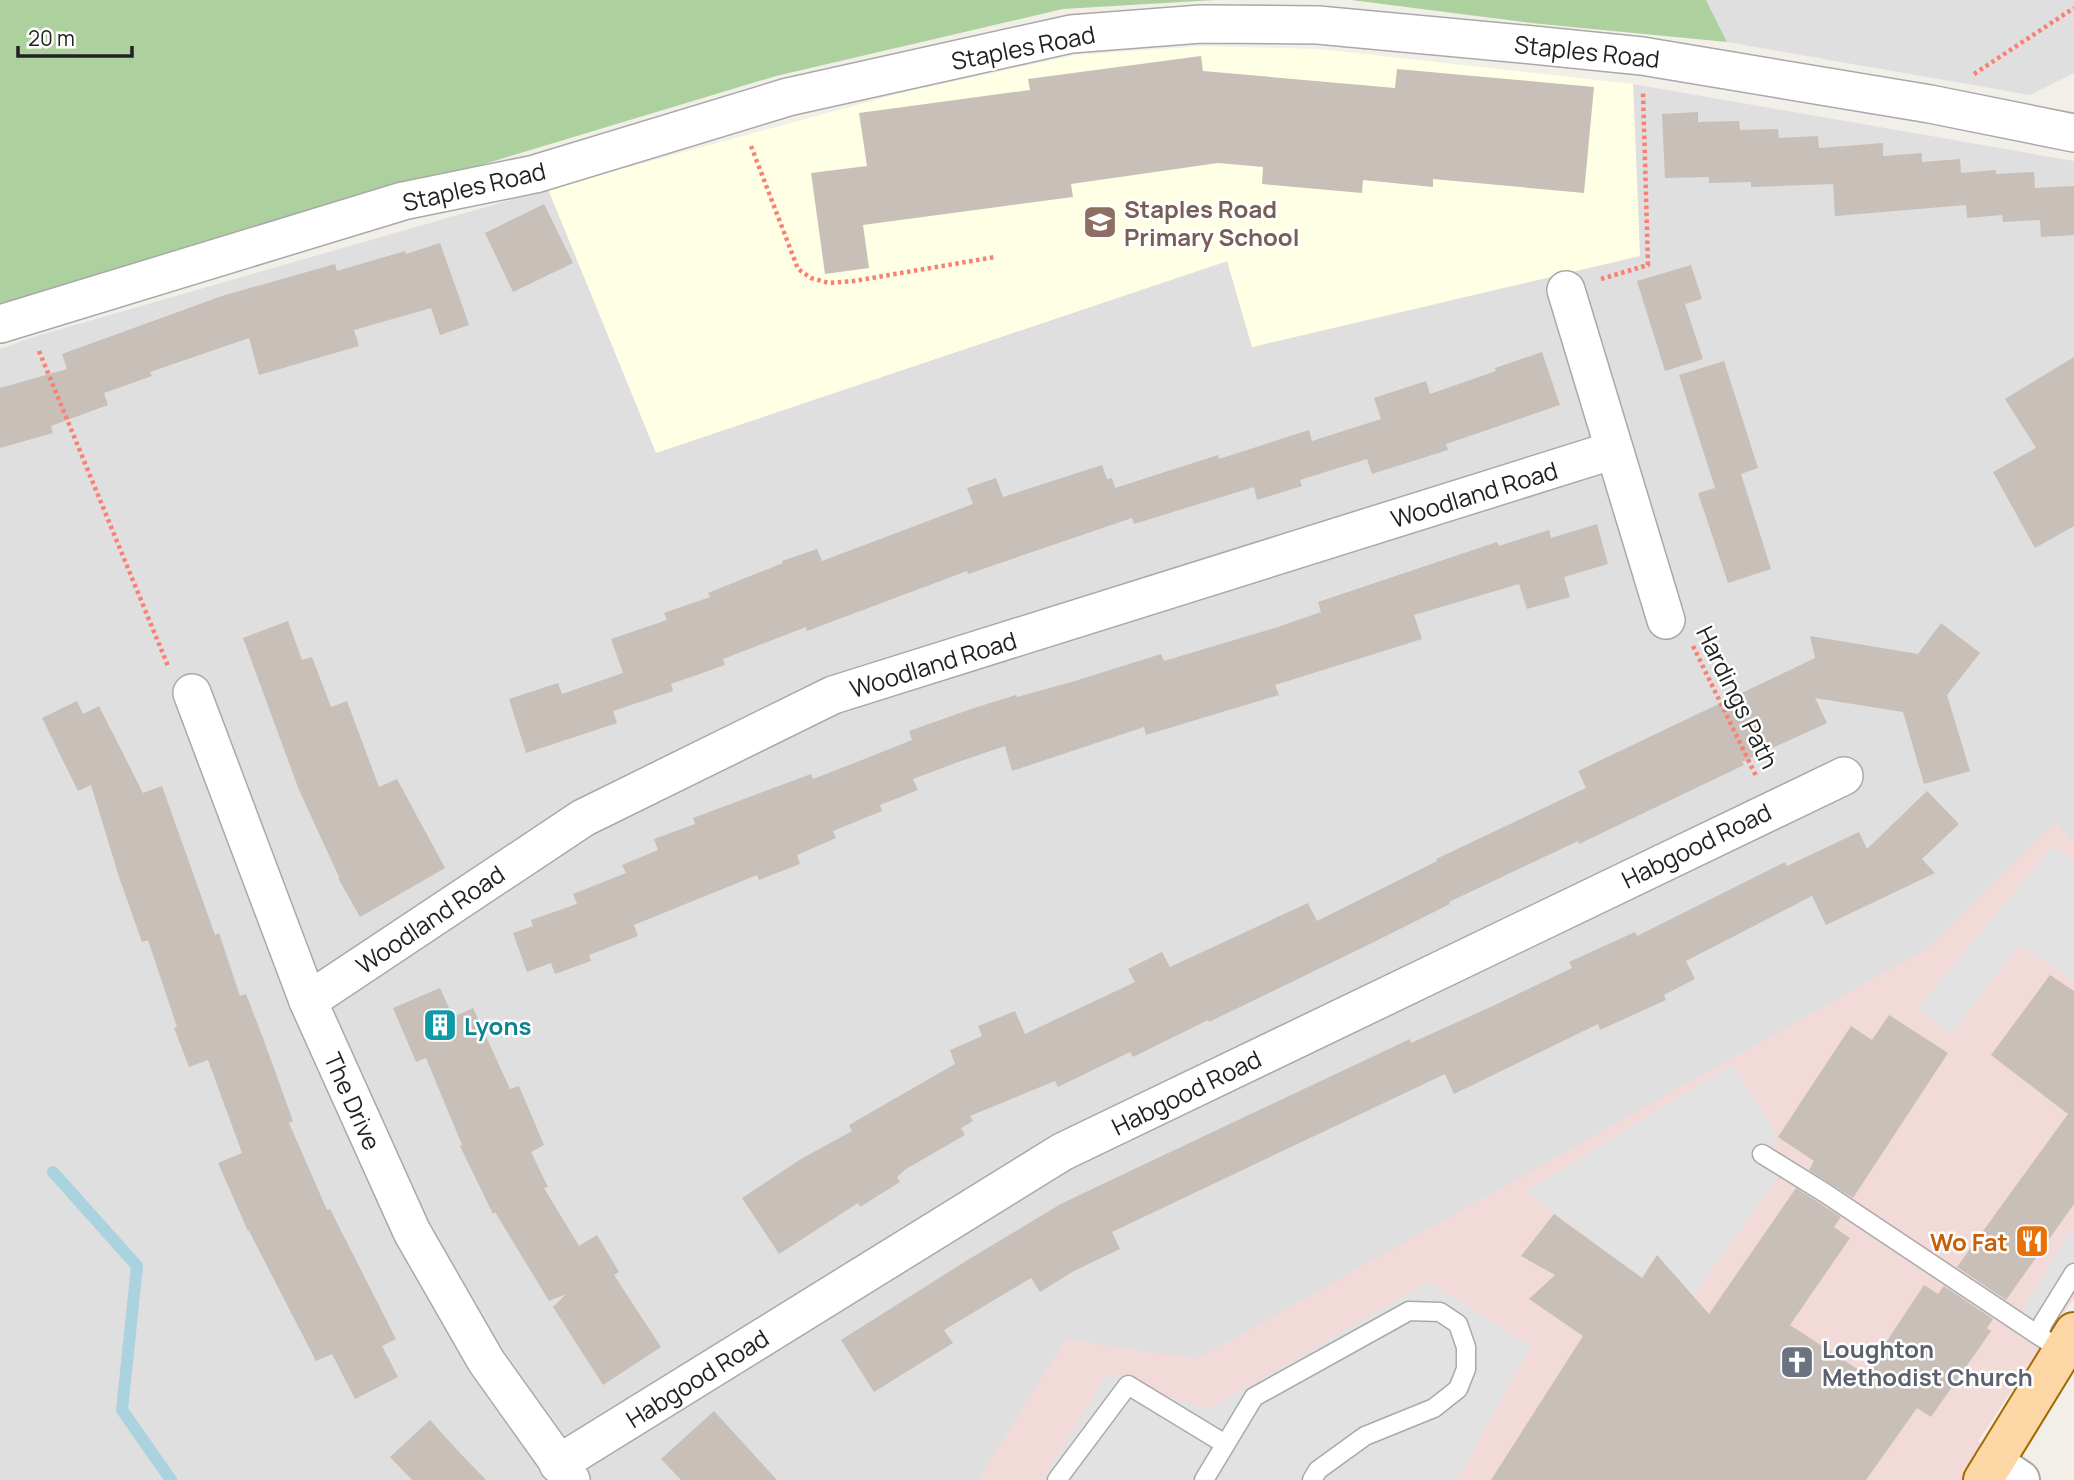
<svg xmlns="http://www.w3.org/2000/svg" width="2074" height="1480" font-family="Manrope,sans-serif">
<rect width="100%" height="100%" fill="#f2efe9"/>
<g fill="#e0dfdf">
<path d="M 1706,0 L 2074,0 L 2074,73 L 2030,95 L 1727,42 Z"/>
<path d="M 1633,84 L 2074,161 L 2074,850 L 1920,961 L 982,1480 L 0,1480 L 0,349 L 33,337 L 548,189 L 657,452 L 1228,261 L 1252,347 L 1639,256 Z"/>
</g>
<path fill="#f2dad9" d="M 2055,822 L 2074,843 L 2074,1298 L 1978,1441 L 2034,1480 L 978,1480 L 1066,1339 L 1197,1359 L 1926,949 Z"/>
<path fill="#ffffe5" d="M 1203,46 L 1319,49 L 1633,84 L 1640,256 L 1252,347 L 1227,261 L 656,453 L 548,189 L 901,93 L 1076,55 Z"/>
<g fill="#add19e">
<path d="M 0,0 L 1215,0 L 1063,9 L 776,76 L 0,310 Z"/>
<path d="M 1351,0 L 1706,0 L 1727,42 L 1531,23 Z"/>
</g>
<g fill="#e2e2e2">
<path d="M 2052,847 L 2074,861 L 2074,981 L 2019,945 L 1951,1034 L 1916,1009 Z"/>
<path d="M 1732,1064 L 1778,1137 L 1762,1154 L 1784,1168 L 1693,1296 L 1657,1255 L 1642,1278 L 1526,1192 Z"/>
<path d="M 2074,1227 L 2074,1273 L 2043,1323 L 2022,1310 Z"/>
<path d="M 1428,1282 L 1531,1346 L 1457,1480 L 1042,1480 L 1107,1374 L 1207,1410 Z"/>
</g>
<g fill="none" stroke-linecap="round" stroke-linejoin="round">
<path stroke="#aad3df" stroke-width="12" d="M 53,1172 L 137,1266 L 122,1410 L 171,1480"/>
</g>
<g fill="#c7bfb8">
<path d="M 1201,56 L 1203,71 L 1395,88 L 1397,69 L 1594,87 L 1584,193 L 1433,179 L 1433,187 L 1363,180 L 1362,193 L 1262,184 L 1263,167 L 1218,163 L 1071,184 L 1073,197 L 863,225 L 869,268 L 825,274 L 811,173 L 867,166 L 859,113 L 1030,90 L 1028,79 Z"/>
<path d="M 1698,112 L 1698,122 L 1739,121 L 1740,130 L 1778,129 L 1779,138 L 1818,136 L 1819,148 L 1883,143 L 1883,156 L 1922,153 L 1922,162 L 1960,159 L 1961,173 L 1996,170 L 1996,174 L 2034,172 L 2035,188 L 2074,186 L 2074,235 L 2041,237 L 2040,220 L 2003,222 L 2002,215 L 1967,218 L 1966,205 L 1835,216 L 1833,184 L 1751,187 L 1751,182 L 1709,183 L 1709,177 L 1665,178 L 1662,114 Z"/>
<path d="M 544,204 L 573,263 L 513,292 L 485,233 Z"/>
<path d="M 440,243 L 469,325 L 440,335 L 431,308 L 354,330 L 359,346 L 259,375 L 249,338 L 150,372 L 152,376 L 104,393 L 108,405 L 51,426 L 53,433 L 0,448 L 0,388 L 67,369 L 62,354 L 222,296 L 335,264 L 337,271 L 405,251 L 406,254 Z"/>
<path d="M 1691,265 L 1702,299 L 1685,304 L 1703,359 L 1665,371 L 1637,281 Z"/>
<path d="M 1542,352 L 1560,405 L 1446,444 L 1448,450 L 1372,474 L 1367,459 L 1300,480 L 1302,486 L 1257,500 L 1254,487 L 1134,524 L 1132,518 L 968,574 L 967,571 L 807,631 L 806,627 L 723,659 L 725,665 L 671,684 L 673,691 L 613,711 L 617,723 L 526,753 L 509,699 L 558,683 L 562,694 L 623,673 L 611,639 L 667,620 L 664,613 L 710,597 L 708,593 L 783,563 L 782,561 L 817,549 L 822,561 L 973,504 L 967,488 L 996,478 L 1003,497 L 1102,465 L 1107,479 L 1112,478 L 1115,488 L 1218,455 L 1219,459 L 1309,430 L 1312,441 L 1381,419 L 1374,398 L 1426,381 L 1430,394 L 1496,371 L 1495,368 Z"/>
<path d="M 2074,357 L 2074,526 L 2035,548 L 1993,472 L 2036,448 L 2005,399 Z"/>
<path d="M 1724,361 L 1758,468 L 1741,474 L 1771,569 L 1728,583 L 1698,493 L 1715,488 L 1679,375 Z"/>
<path d="M 1597,524 L 1608,564 L 1564,577 L 1570,597 L 1527,609 L 1519,584 L 1414,615 L 1422,639 L 1275,685 L 1279,695 L 1146,735 L 1144,727 L 1012,771 L 1005,746 L 961,761 L 913,779 L 918,790 L 880,805 L 882,811 L 833,831 L 836,838 L 797,855 L 800,864 L 759,880 L 757,875 L 634,925 L 638,936 L 589,955 L 591,961 L 555,974 L 551,963 L 527,972 L 513,933 L 533,926 L 531,920 L 577,904 L 573,894 L 626,873 L 622,865 L 658,850 L 654,839 L 695,824 L 693,818 L 811,774 L 813,779 L 862,760 L 912,740 L 909,731 L 974,708 L 1016,695 L 1017,697 L 1075,681 L 1161,654 L 1164,661 L 1278,627 L 1321,612 L 1318,602 L 1497,542 L 1499,546 L 1549,530 L 1551,538 Z"/>
<path d="M 288,621 L 302,660 L 312,657 L 331,707 L 347,701 L 379,787 L 397,779 L 445,868 L 360,917 L 338,878 L 339,877 L 299,790 L 243,638 Z"/>
<path d="M 1941,623 L 1980,653 L 1947,695 L 1970,771 L 1924,784 L 1903,712 L 1815,698 L 1827,723 L 1742,762 L 1744,765 L 1579,844 L 1578,841 L 1449,902 L 1450,904 L 1374,942 L 1209,1022 L 1208,1020 L 1133,1057 L 1130,1052 L 1058,1087 L 1055,1081 L 970,1116 L 973,1121 L 961,1128 L 965,1135 L 906,1169 L 897,1177 L 900,1182 L 860,1207 L 858,1203 L 779,1254 L 742,1198 L 801,1159 L 852,1131 L 849,1125 L 955,1064 L 950,1050 L 982,1036 L 978,1026 L 1015,1011 L 1025,1034 L 1135,982 L 1128,969 L 1162,952 L 1170,967 L 1308,903 L 1317,921 L 1437,861 L 1436,859 L 1586,788 L 1578,771 L 1815,658 L 1810,636 L 1918,654 Z"/>
<path d="M 77,701 L 83,714 L 99,706 L 143,793 L 162,786 L 215,935 L 219,933 L 240,996 L 246,994 L 263,1038 L 293,1121 L 289,1123 L 327,1210 L 330,1209 L 396,1339 L 382,1346 L 398,1377 L 355,1399 L 332,1354 L 316,1361 L 249,1231 L 248,1231 L 218,1163 L 242,1153 L 208,1060 L 189,1067 L 174,1028 L 177,1027 L 148,940 L 142,942 L 119,877 L 91,785 L 78,791 L 42,718 Z"/>
<path d="M 1927,791 L 1959,824 L 1922,859 L 1935,873 L 1826,925 L 1812,896 L 1686,961 L 1695,979 L 1664,995 L 1666,1000 L 1600,1030 L 1598,1024 L 1454,1094 L 1445,1074 L 1112,1232 L 1120,1249 L 1074,1271 L 1040,1292 L 1031,1278 L 944,1330 L 953,1343 L 874,1392 L 841,1340 L 966,1261 L 1059,1205 L 1092,1189 L 1410,1039 L 1411,1043 L 1495,1005 L 1572,968 L 1569,962 L 1635,932 L 1637,936 L 1785,862 L 1787,866 L 1859,832 L 1867,849 Z"/>
<path d="M 2050,975 L 2074,991 L 2074,1204 L 2006,1300 L 1957,1267 L 2068,1114 L 1991,1055 Z"/>
<path d="M 440,988 L 453,1017 L 473,1008 L 510,1089 L 519,1086 L 544,1145 L 531,1152 L 548,1187 L 544,1188 L 579,1246 L 597,1235 L 619,1272 L 614,1275 L 661,1347 L 603,1385 L 553,1307 L 566,1294 L 549,1301 L 495,1212 L 493,1214 L 460,1146 L 462,1145 L 426,1058 L 416,1062 L 393,1008 Z"/>
<path d="M 1889,1015 L 1948,1053 L 1853,1198 L 1809,1170 L 1814,1161 L 1778,1137 L 1851,1026 L 1872,1040 Z"/>
<path d="M 1796,1188 L 1841,1217 L 1834,1227 L 1850,1238 L 1790,1325 L 1865,1374 L 1924,1285 L 1938,1294 L 1944,1286 L 1993,1319 L 1987,1328 L 1991,1331 L 1931,1417 L 1917,1408 L 1866,1480 L 1491,1480 L 1583,1336 L 1529,1299 L 1555,1275 L 1521,1256 L 1554,1214 L 1642,1278 L 1657,1255 L 1709,1314 Z"/>
<path d="M 714,1411 L 777,1480 L 681,1480 L 661,1459 Z"/>
<path d="M 430,1420 L 459,1452 L 486,1480 L 412,1480 L 390,1457 Z"/>
</g>
<g fill="none" stroke-linecap="round" stroke-linejoin="round">
<g stroke="#a9a9a9" stroke-width="21">
<g id="service">
<path d="M 1762,1154 L 1825,1193 L 2062,1351"/>
<path d="M 2038,1335 L 2043,1323 L 2074,1273"/>
<path d="M 1057,1480 L 1128,1385 L 1225,1444"/>
<path d="M 1204,1480 L 1254,1397 L 1409,1311 L 1440,1312 L 1458,1324 L 1466,1347 L 1466,1369 L 1458,1389 L 1434,1408 L 1365,1436 L 1318,1470 L 1312,1480"/>
</g>
</g>
<g stroke="#a9a9a9" stroke-width="40">
<g id="minor">
<path d="M 1566,290 L 1666,620"/>
<path d="M 0,324 L 403,201 L 535,174 L 788,97 L 1071,34 L 1201,24 L 1318,25 L 1533,45 L 1642,56 L 1930,104 L 2074,133"/>
<path d="M 192,693 L 308,1001 L 412,1232 L 486,1361 L 571,1480"/>
<path d="M 308,1001 L 583,818 L 833,695 L 1614,450"/>
<path d="M 558,1464 L 1062,1152 L 1844,776"/>
</g>
</g>
<g stroke="#a9a9a9" stroke-width="42">
<path id="tertiary" d="M 1994,1462 L 2020,1480"/>
</g>
<g stroke="#a06b00" stroke-width="42">
<path id="primary" d="M 1983,1480 L 2074,1332"/>
</g>
<g stroke="#fa8072" stroke-width="4.5" stroke-dasharray="3.5 3.5" stroke-linecap="butt">
<path d="M 1974,74 L 2074,8"/>
<path d="M 751,146 L 798,269 L 811,278 L 829,283 L 854,281 L 995,257"/>
<path d="M 1601,279 L 1648,265 L 1643,92"/>
<path d="M 39,351 L 168,666"/>
<path d="M 1693,646 L 1756,776"/>
</g>
<use href="#service" stroke="#fff" stroke-width="18"/>
<use href="#minor" stroke="#fff" stroke-width="37"/>
<use href="#tertiary" stroke="#fff" stroke-width="38"/>
<use href="#primary" stroke="#fcd6a4" stroke-width="38"/>
</g>
<defs>
<g id="school-square" transform="scale(1.75)"><rect x="-9" y="-9" width="18" height="18" rx="4" fill="#8d6e63" stroke="#fff"/><path d="M0-5L7-2L0 1L-7-2ZM-4 1L0 2.5L4 1V4Q0 6-4 4Z" fill="#fff"/></g>
<g id="building-square" transform="scale(1.75)"><rect x="-9" y="-9" width="18" height="18" rx="4" fill="#0f9aa8" stroke="#fff"/><path d="M-4-6H4V6H1V3H-1V6H-4ZM-2.5-4.3h1.7v1.8h-1.7ZM.8-4.3h1.7v1.8H.8ZM-2.5-1h1.7V.8h-1.7ZM.8-1h1.7V.8H.8Z" fill="#fff"/></g>
<g id="restaurant-square" transform="scale(1.75)"><rect x="-9" y="-9" width="18" height="18" rx="4" fill="#e8710a" stroke="#fff"/><path d="M-5-6h1v4h1v-4h1v4h1v-4h1v5L-1.5 .5V6h-2V.5L-5-1ZM5-6V6H3V1.5H1.5Q1.5-4 5-6Z" fill="#fff"/></g>
<g id="church-square" transform="scale(1.75)"><rect x="-9" y="-9" width="18" height="18" rx="4" fill="#6b7280" stroke="#fff"/><path d="M-1.2-6h2.4v3.5h3.3v2.4h-3.3V6h-2.4V-.1h-3.3v-2.4h3.3Z" fill="#fff"/></g>
</defs>
<g fill-rule="evenodd">
<use href="#school-square" x="1100" y="222"/>
<use href="#building-square" x="440" y="1025"/>
<use href="#restaurant-square" x="2032" y="1241"/>
<use href="#church-square" x="1797" y="1362"/>
</g>
<g text-anchor="middle" dominant-baseline="central" stroke-width="5" stroke-linejoin="round" paint-order="stroke">
<g font-size="24" fill="#222" stroke="#fff">
<text transform="translate(1023 47) rotate(-11)">Staples Road</text>
<text transform="translate(1587 51) rotate(6)">Staples Road</text>
<text transform="translate(474 186) rotate(-13)">Staples Road</text>
<text transform="translate(1474 494) rotate(-17)">Woodland Road</text>
<text transform="translate(933 664) rotate(-17)">Woodland Road</text>
<text transform="translate(1738 697) rotate(64)">Hardings Path</text>
<text transform="translate(1696 845) rotate(-26)">Habgood Road</text>
<text transform="translate(430 919) rotate(-34)">Woodland Road</text>
<text transform="translate(1186 1092) rotate(-26)">Habgood Road</text>
<text transform="translate(353 1101) rotate(66)">The Drive</text>
<text transform="translate(697 1378) rotate(-32)">Habgood Road</text>
</g>
<g font-size="24" font-weight="bold" fill="#785e54" stroke="#fff" text-anchor="start">
<text x="1124" y="208">Staples Road<tspan x="1124" dy="28">Primary School</tspan></text>
</g>
<g font-size="24" font-weight="bold" fill="#0d838f" stroke="#fff" text-anchor="start">
<text x="464" y="1025">Lyons</text>
</g>
<g font-size="24" font-weight="bold" fill="#c56008" stroke="#fff" text-anchor="end">
<text x="2008" y="1241">Wo Fat</text>
</g>
<g font-size="24" font-weight="bold" fill="#5b616d" stroke="#fff" text-anchor="start">
<text x="1822" y="1348">Loughton<tspan x="1822" dy="28">Methodist Church</tspan></text>
</g>
</g>
<path d="M18 46v10h114v-10" fill="none" stroke="#222222" stroke-width="3.5"/>
<text x="28" y="46" font-size="21" fill="#222222" stroke="#ffffff" stroke-width="5" paint-order="stroke">20 m</text>
</svg>
